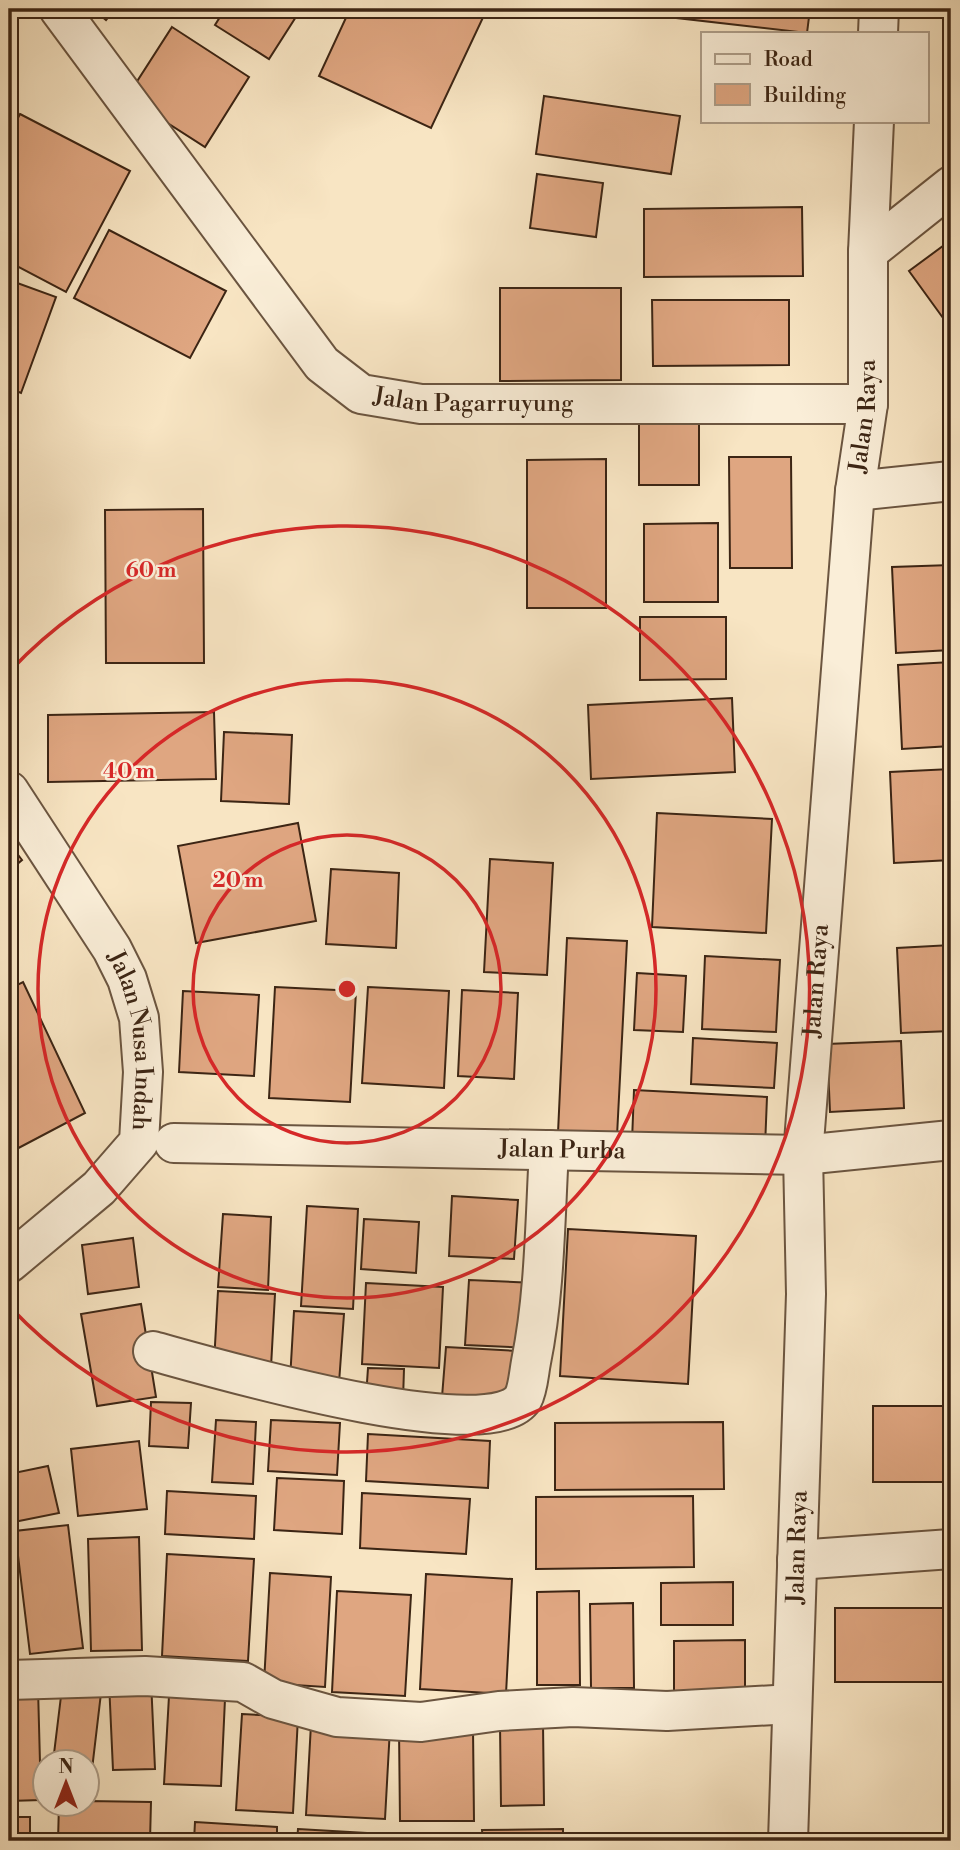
<svg xmlns="http://www.w3.org/2000/svg" width="960" height="1850" font-family="'Libre Bodoni',serif">
<rect width="100%" height="100%" fill="#f8e5c3"/>
<filter id="stains"><feTurbulence type="fractalNoise" baseFrequency=".00286" numOctaves="4"/><feColorMatrix values="0 0 0 0 .2 0 0 0 0 .09 0 0 0 0 .02 0 0 0 .5 -.17"/></filter>
<radialGradient id="worn" r=".72"><stop offset=".6" stop-color="#630" stop-opacity="0"/><stop offset="1" stop-color="#630" stop-opacity=".3"/></radialGradient>
<g fill="#dfa681" stroke="#3c2514" stroke-width="2">
<path d="M 93,9 L 115,9 L 106,20 Z"/>
<path d="M 225,9 L 301,9 L 269,59 L 215,25 Z"/>
<path d="M 350,9 L 487,9 L 431,128 L 319,76 Z"/>
<path d="M 678,9 L 810,9 L 807,33 L 677,18 Z"/>
<path d="M 172,27 L 249,77 L 205,147 L 127,97 Z"/>
<path d="M 544,96 L 680,116 L 671,174 L 536,154 Z"/>
<path d="M 20,114 L 130,171 L 66,292 L 9,262 L 9,135 Z"/>
<path d="M 537,174 L 603,183 L 596,237 L 530,228 Z"/>
<path d="M 802,207 L 803,276 L 644,277 L 644,209 Z"/>
<path d="M 109,230 L 226,291 L 190,358 L 74,298 Z"/>
<path d="M 951,240 L 951,329 L 909,271 Z"/>
<path d="M 9,280 L 56,297 L 21,393 L 9,388 Z"/>
<path d="M 500,288 L 621,288 L 621,380 L 500,381 Z"/>
<path d="M 652,300 L 789,300 L 789,365 L 653,366 Z"/>
<path d="M 699,417 L 699,485 L 639,485 L 639,418 Z"/>
<path d="M 729,457 L 791,457 L 792,568 L 730,568 Z"/>
<path d="M 606,459 L 606,608 L 527,608 L 527,460 Z"/>
<path d="M 203,509 L 204,663 L 106,663 L 105,510 Z"/>
<path d="M 718,523 L 718,602 L 644,602 L 644,524 Z"/>
<path d="M 951,565 L 951,650 L 896,653 L 892,567 Z"/>
<path d="M 640,617 L 726,617 L 726,679 L 640,680 Z"/>
<path d="M 951,662 L 951,746 L 902,749 L 898,665 Z"/>
<path d="M 732,698 L 735,772 L 591,779 L 588,705 Z"/>
<path d="M 214,712 L 216,779 L 48,782 L 48,715 Z"/>
<path d="M 224,732 L 292,735 L 289,804 L 221,801 Z"/>
<path d="M 951,769 L 951,860 L 894,863 L 890,772 Z"/>
<path d="M 657,813 L 772,819 L 766,933 L 652,927 Z"/>
<path d="M 298,823 L 316,921 L 196,943 L 178,846 Z"/>
<path d="M 9,843 L 22,860 L 9,871 Z"/>
<path d="M 490,859 L 553,863 L 547,975 L 484,972 Z"/>
<path d="M 331,869 L 399,873 L 396,948 L 326,944 Z"/>
<path d="M 567,938 L 627,941 L 617,1136 L 558,1133 Z"/>
<path d="M 951,945 L 951,1031 L 901,1033 L 897,948 Z"/>
<path d="M 705,956 L 780,960 L 776,1032 L 702,1029 Z"/>
<path d="M 637,973 L 686,976 L 683,1032 L 634,1030 Z"/>
<path d="M 23,982 L 85,1113 L 9,1153 L 9,989 Z"/>
<path d="M 275,987 L 356,991 L 350,1102 L 269,1098 Z"/>
<path d="M 368,987 L 449,991 L 444,1088 L 362,1083 Z"/>
<path d="M 462,990 L 518,993 L 514,1079 L 458,1076 Z"/>
<path d="M 183,991 L 259,995 L 254,1076 L 179,1072 Z"/>
<path d="M 693,1038 L 777,1043 L 774,1088 L 691,1084 Z"/>
<path d="M 901,1041 L 904,1108 L 830,1112 L 827,1044 Z"/>
<path d="M 634,1090 L 767,1097 L 765,1147 L 632,1141 Z"/>
<path d="M 452,1196 L 518,1200 L 514,1259 L 449,1256 Z"/>
<path d="M 307,1206 L 358,1209 L 353,1309 L 301,1306 Z"/>
<path d="M 223,1214 L 271,1217 L 268,1290 L 218,1287 Z"/>
<path d="M 364,1219 L 419,1222 L 416,1273 L 361,1269 Z"/>
<path d="M 568,1229 L 696,1236 L 688,1384 L 560,1376 Z"/>
<path d="M 133,1238 L 139,1287 L 88,1294 L 82,1245 Z"/>
<path d="M 469,1280 L 535,1283 L 531,1348 L 465,1345 Z"/>
<path d="M 366,1283 L 443,1287 L 439,1368 L 362,1364 Z"/>
<path d="M 218,1291 L 275,1294 L 271,1367 L 214,1363 Z"/>
<path d="M 141,1304 L 156,1397 L 97,1406 L 81,1314 Z"/>
<path d="M 294,1311 L 344,1314 L 339,1383 L 290,1380 Z"/>
<path d="M 446,1347 L 517,1351 L 513,1402 L 442,1397 Z"/>
<path d="M 368,1368 L 404,1369 L 403,1400 L 366,1397 Z"/>
<path d="M 151,1402 L 191,1403 L 188,1448 L 149,1446 Z"/>
<rect x="873" y="1406" width="78" height="76"/>
<path d="M 216,1420 L 256,1422 L 253,1484 L 212,1482 Z"/>
<path d="M 271,1420 L 340,1423 L 337,1475 L 268,1471 Z"/>
<path d="M 723,1422 L 724,1489 L 555,1490 L 555,1423 Z"/>
<path d="M 368,1434 L 490,1441 L 488,1488 L 366,1481 Z"/>
<path d="M 139,1441 L 147,1509 L 78,1516 L 71,1449 Z"/>
<path d="M 48,1466 L 59,1513 L 9,1523 L 9,1474 Z"/>
<path d="M 277,1478 L 344,1481 L 342,1534 L 274,1530 Z"/>
<path d="M 167,1491 L 256,1496 L 254,1539 L 165,1534 Z"/>
<path d="M 362,1493 L 470,1499 L 466,1554 L 360,1548 Z"/>
<path d="M 693,1496 L 694,1567 L 536,1569 L 536,1497 Z"/>
<path d="M 68,1525 L 83,1648 L 30,1654 L 15,1531 Z"/>
<path d="M 139,1537 L 142,1650 L 91,1651 L 88,1539 Z"/>
<path d="M 167,1554 L 254,1559 L 248,1661 L 162,1656 Z"/>
<path d="M 270,1573 L 331,1577 L 325,1687 L 264,1683 Z"/>
<path d="M 426,1574 L 512,1579 L 506,1694 L 420,1689 Z"/>
<path d="M 733,1582 L 733,1625 L 661,1625 L 661,1583 Z"/>
<path d="M 337,1591 L 411,1595 L 405,1696 L 332,1692 Z"/>
<path d="M 579,1591 L 580,1685 L 537,1685 L 537,1592 Z"/>
<path d="M 9,1600 L 18,1659 L 9,1660 Z"/>
<path d="M 633,1603 L 634,1688 L 591,1688 L 590,1604 Z"/>
<rect x="835" y="1608" width="116" height="74"/>
<path d="M 745,1640 L 745,1691 L 674,1692 L 674,1641 Z"/>
<path d="M 151,1680 L 155,1769 L 113,1770 L 109,1682 Z"/>
<path d="M 38,1688 L 41,1800 L 9,1801 L 9,1689 Z"/>
<path d="M 62,1688 L 101,1693 L 89,1795 L 88,1762 L 53,1762 Z"/>
<path d="M 169,1696 L 225,1699 L 221,1786 L 164,1784 Z"/>
<path d="M 242,1714 L 298,1717 L 293,1813 L 236,1810 Z"/>
<path d="M 543,1723 L 544,1805 L 501,1806 L 500,1724 Z"/>
<path d="M 311,1724 L 390,1728 L 385,1819 L 306,1815 Z"/>
<path d="M 473,1728 L 474,1821 L 400,1821 L 399,1729 Z"/>
<path d="M 949,1734 L 951,1841 L 943,1841 Z"/>
<path d="M 88,1801 L 151,1802 L 150,1841 L 58,1841 L 59,1804 L 88,1804 Z"/>
<rect x="9" y="1817" width="21" height="24"/>
<path d="M 195,1822 L 277,1827 L 277,1841 L 194,1841 Z"/>
<path d="M 298,1829 L 366,1833 L 365,1841 L 297,1841 Z"/>
<path d="M 563,1829 L 563,1841 L 483,1841 L 482,1830 Z"/>
</g>
<g fill="none" stroke-linecap="round" stroke-linejoin="round">
<g stroke="#6b5540" stroke-width="42">
<g id="street">
<path id="s1" d="M 59,9 L 322,364 L 361,394 L 421,404 L 868,404"/>
<path d="M 878,33 L 879,9"/>
<path d="M 868,252 L 951,186"/>
<path d="M 855,491 L 951,481"/>
<path id="s2" d="M 9,791 L 112,949 L 127,979 L 139,1018 L 143,1072 L 139,1142 L 99,1188 L 9,1263"/>
<path id="s3" d="M 174,1143 L 803,1155 L 951,1140"/>
<path d="M 153,1351 C 208,1366 492,1450 523,1398 C 528,1389 529,1372 531,1362 C 545,1293 545,1220 549,1150"/>
<path d="M 797,1560 L 951,1549"/>
<path d="M 9,1680 L 145,1676 L 243,1682 L 273,1699 L 337,1717 L 421,1722 L 499,1711 L 573,1707 L 667,1711 L 792,1704"/>
<path id="s4" d="M 788,1841 L 806,1294 L 803,1155 L 855,491 L 868,404 L 868,252 L 874,121"/>
</g>
</g>
<use href="#street" stroke="#faeed8" stroke-width="38"/>
</g>
<g fill="none" stroke="#d62828" stroke-width="3.5">
<circle cx="347" cy="989" r="154"/>
<circle cx="347" cy="989" r="309"/>
<path d="M11 670A463 463 0 1 1 11 1308"/>
</g>
<g text-anchor="middle" dominant-baseline="central" stroke-width="5" stroke-linejoin="round" paint-order="stroke">
<g font-size="24" fill="#3c2514" stroke="#faeed8">
<text stroke="none"><textPath href="#s1" startOffset="604">Jalan Pagarruyung</textPath></text>
<text stroke="none"><textPath href="#s4" startOffset="1428">Jalan Raya</textPath></text>
<text stroke="none"><textPath href="#s4" startOffset="861">Jalan Raya</textPath></text>
<text stroke="none"><textPath href="#s2" startOffset="284">Jalan Nusa Indah</textPath></text>
<text stroke="none"><textPath href="#s3" startOffset="388">Jalan Purba</textPath></text>
<text stroke="none"><textPath href="#s4" startOffset="294">Jalan Raya</textPath></text>
</g>
</g>
<circle cx="347" cy="989" r="10" fill="#d62828" stroke="#faeed8" stroke-width="3.5"/>
<g font-size="21" text-anchor="middle" font-weight="bold" fill="#d62828" stroke="#faeed8" stroke-width="5" stroke-linejoin="round" paint-order="stroke">
<text x="151" y="577">60 m</text>
<text x="129" y="778">40 m</text>
<text x="238" y="887">20 m</text>
</g>
<rect width="960" height="1850" fill="none" stroke="#f8e5c3" stroke-width="35"/>
<rect x="10" y="10" width="939" height="1829" fill="none" stroke="#3c2514" stroke-width="3.5"/>
<rect x="18" y="18" width="925" height="1815" fill="none" stroke="#3c2514" stroke-width="2"/>
<rect x="701" y="32" width="228" height="91" fill="#faeed8" stroke="#ae9e8a" stroke-width="2"/>
<rect x="715" y="54" width="35" height="10" fill="#faeed8" stroke="#ae9e8a" stroke-width="2"/>
<text x="764" y="66" font-size="21" fill="#3c2514">Road</text>
<rect x="715" y="84" width="35" height="21" fill="#dfa681" stroke="#ae9e8a" stroke-width="2"/>
<text x="764" y="102" font-size="21" fill="#3c2514">Building</text>
<g transform="translate(66 1783)"><circle r="33" fill="#faeed8" stroke="#ae9e8a" stroke-width="2"/>
<path d="M0-5L12 26L0 18L-12 26Z" fill="#8f2418"/>
<text y="-10" font-size="19" font-weight="bold" text-anchor="middle" fill="#3c2514">N</text>
</g>
<rect width="100%" height="100%" filter="url(#stains)"/>
<rect width="100%" height="100%" fill="url(#worn)"/>
</svg>
